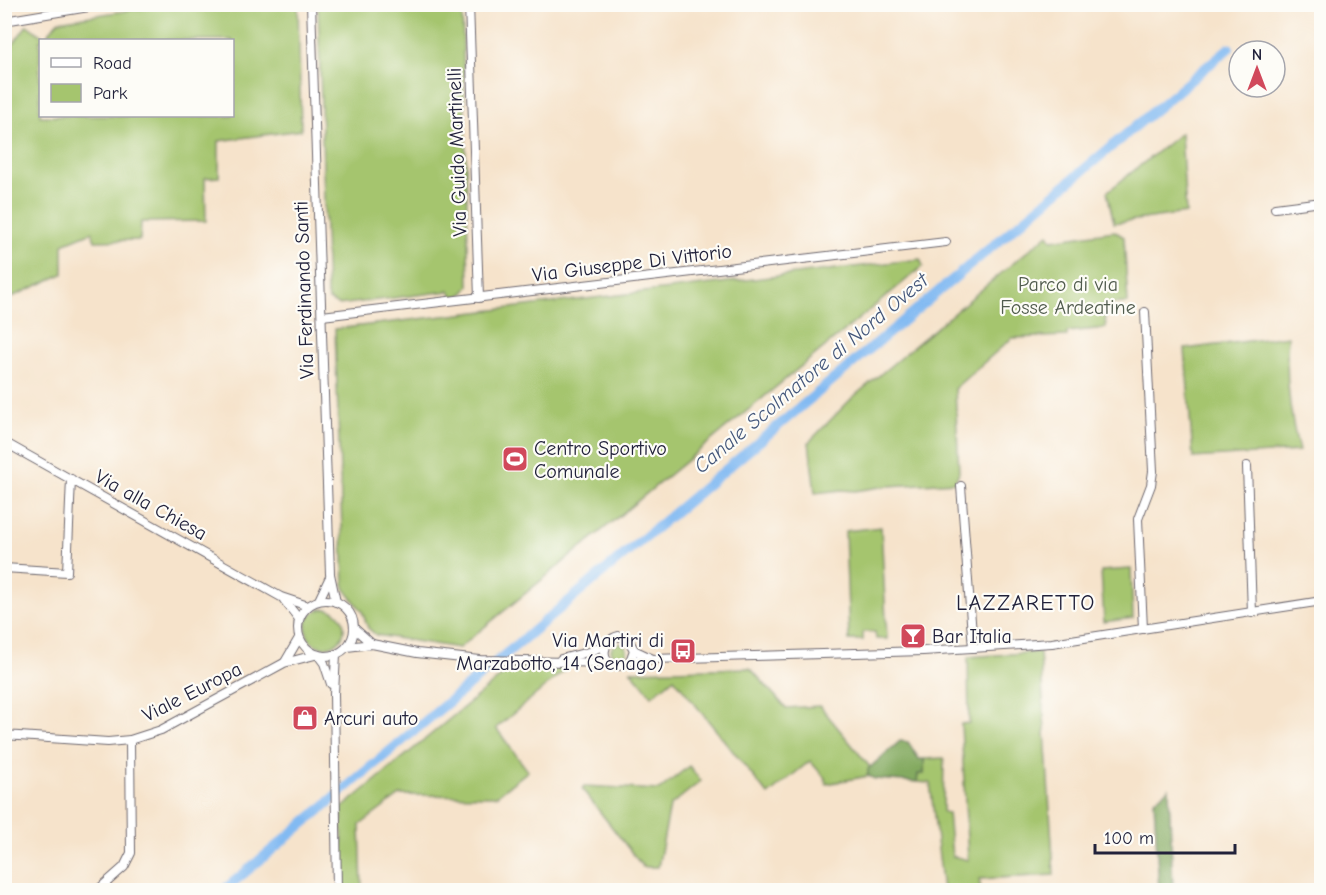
<svg xmlns="http://www.w3.org/2000/svg" width="1326" height="895" font-family="'Comic Neue',sans-serif">
<rect width="100%" height="100%" fill="#fdfcf7"/>
<filter id="ink" filterUnits="userSpaceOnUse"><feTurbulence type="fractalNoise" baseFrequency=".0167" numOctaves="2"/><feDisplacementMap in="SourceGraphic" scale="12" xChannelSelector="R" yChannelSelector="G"/><feConvolveMatrix kernelMatrix="1 2 1 2 8 2 1 2 1" color-interpolation-filters="sRGB"/></filter>
<filter id="wash" filterUnits="userSpaceOnUse"><feTurbulence type="fractalNoise" baseFrequency=".008" numOctaves="4" result="noise"/><feDisplacementMap in="SourceGraphic" scale="24" xChannelSelector="R" yChannelSelector="G"/><feGaussianBlur stdDeviation="1.35" result="paint"/><feColorMatrix in="noise" values="0 0 0 0 0 0 0 0 0 0 0 0 0 0 0 0 0 1.4 0 .05"/><feComposite in="paint" operator="in"/></filter>
<g filter="url(#wash)">
<rect width="100%" height="100%" fill="#f6e3cb"/>
<g fill="#a5c56e" stroke="#647454" stroke-width="1.5" fill-rule="evenodd">
<path d="M 164,5 L 298,5 L 301,130 L 219,141 L 219,177 L 205,178 L 206,221 L 141,222 L 140,240 L 95,241 L 92,232 L 63,244 L 63,274 L 5,300 L 5,271 L 11,267 L 5,244 L 4,131 L 9,130 L 5,91 L 5,55 L 27,25 L 45,38 L 58,21 ZM 40,40 L 232,40 L 232,116 L 40,116 Z"/>
<path d="M 318,5 L 462,5 L 469,286 C 465,293 462,295 454,297 L 449,291 L 338,305 L 329,300 L 327,296 Z"/>
<path d="M 1181,133 L 1186,213 L 1114,223 L 1107,192 Z"/>
<path d="M 1114,231 L 1124,237 L 1128,303 L 1104,304 L 1106,328 L 1067,332 L 1067,336 L 1012,338 L 955,388 L 959,472 L 955,482 L 887,486 L 855,491 L 842,490 L 815,493 L 809,442 L 852,398 L 1048,234 L 1052,240 Z"/>
<path d="M 920,259 L 923,266 L 459,648 L 376,635 L 368,628 L 362,611 L 344,588 L 335,329 Z"/>
<path d="M 1288,336 C 1285,376 1289,412 1299,451 L 1193,458 L 1185,349 Z"/>
<path d="M 881,527 L 887,639 L 876,639 L 875,632 L 863,632 L 863,640 L 849,640 L 845,531 Z"/>
<path d="M 1131,569 L 1133,618 L 1104,622 L 1101,571 Z"/>
<circle cx="325" cy="628" r="19"/>
<circle cx="619" cy="651" r="8"/>
<path d="M 1040,652 L 1054,875 L 979,879 L 981,890 L 943,890 L 930,783 L 917,782 L 918,774 L 924,773 L 924,759 L 944,758 L 943,812 L 948,813 L 952,856 L 968,860 L 961,724 L 969,723 L 968,657 Z"/>
<path d="M 561,668 L 564,671 L 496,728 L 528,771 L 496,796 L 400,795 L 360,825 L 362,890 L 343,890 L 342,808 L 510,669 Z"/>
<path d="M 750,668 L 786,708 L 820,706 L 870,767 L 868,776 L 826,784 L 825,778 L 810,761 L 768,795 L 674,678 L 652,696 L 631,671 Z"/>
<path d="M 689,766 L 701,781 L 670,806 L 658,867 L 643,867 L 582,789 L 584,786 L 659,790 Z"/>
</g>
<g fill="#84aa61" stroke="#53664e" stroke-width="1.5">
<path d="M 900,741 L 908,742 L 919,759 L 924,759 L 924,774 L 918,774 L 917,782 L 875,779 L 868,776 L 868,769 Z"/>
<path d="M 1169,788 L 1173,890 L 1159,890 L 1154,801 Z"/>
</g>
<g fill="none" stroke-linecap="round" stroke-linejoin="round">
<path stroke="#82baf2" stroke-width="10" d="M 224,890 L 1229,48"/>
</g>
</g>
<g filter="url(#ink)">
<g fill="none" stroke-linecap="round" stroke-linejoin="round">
<g stroke="#6c666d" stroke-width="10">
<g id="minor">
<path d="M 311,4 L 330,574 L 336,602"/>
<path d="M 469,4 L 479,298"/>
<path d="M 4,21 L 107,4"/>
<path d="M 1275,208 L 1322,202"/>
<path d="M 322,316 L 946,242"/>
<path d="M 4,442 L 281,597 L 308,606"/>
<path d="M 1247,466 L 1252,613"/>
<path d="M 961,486 L 973,648"/>
<path d="M 4,568 L 67,572 L 71,479"/>
<circle cx="326" cy="628" r="28"/>
<path d="M 284,600 L 299,619"/>
<path d="M 319,600 L 329,579"/>
<path d="M 354,628 L 372,644"/>
<path d="M 1143,629 L 1138,519 L 1151,485 L 1153,471 L 1145,312"/>
<path d="M 347,647 L 372,644 L 417,653 L 480,660 L 609,663"/>
<path d="M 634,650 L 653,659 L 923,651 L 1052,643 L 1322,601"/>
<path d="M 336,654 L 334,694 L 337,890"/>
<path d="M 318,655 L 324,663 L 331,684"/>
<path d="M 561,659 L 592,651 L 606,644"/>
<path d="M 630,661 L 634,650 L 628,639 L 619,636 C 601,640 599,664 618,666 C 624,667 626,663 631,661 C 637,659 645,660 651,659"/>
<path d="M 285,662 L 299,638"/>
<path d="M 4,735 L 108,742 L 130,740 L 161,730 L 284,663 L 315,655"/>
<path d="M 98,890 L 124,867 L 131,853 L 130,740"/>
</g>
</g>
<use href="#minor" stroke="#fff" stroke-width="8"/>
</g>
</g>
<defs>
<g id="stadium-square" transform="scale(1.35)"><rect x="-9" y="-9" width="18" height="18" rx="4" fill="#d1495b" stroke="#fdfcf7"/><path d="M0-5a6.5 5 0 1 0 0 10a6.5 5 0 1 0 0-10ZM-3.5-1.8h7v3.6h-7Z" fill="#fff"/></g>
<g id="bar-square" transform="scale(1.35)"><rect x="-9" y="-9" width="18" height="18" rx="4" fill="#d1495b" stroke="#fdfcf7"/><path d="M-6-5H6L.8 .8V4.5H3.5V6h-7V4.5H-.8V.8Z" fill="#fff"/></g>
<g id="bus-square" transform="scale(1.35)"><rect x="-9" y="-9" width="18" height="18" rx="4" fill="#d1495b" stroke="#fdfcf7"/><path d="M-5-6H5V4H4V6H2V4H-2V6H-4V4H-5ZM-3.5-4V0h7V-4ZM-3.5 1.2v1.5H-2V1.2ZM2 1.2v1.5H3.5V1.2Z" fill="#fff"/></g>
<g id="shop-square" transform="scale(1.35)"><rect x="-9" y="-9" width="18" height="18" rx="4" fill="#d1495b" stroke="#fdfcf7"/><path d="M-5-2.5h2.3a2.7 3.5 0 0 1 5.4 0H5L5.5 6h-11ZM-1.5-2.5h3a1.5 2.3 0 0 0-3 0Z" fill="#fff"/></g>
</defs>
<g fill-rule="evenodd">
<use href="#stadium-square" x="515" y="459"/>
<use href="#bar-square" x="913" y="636"/>
<use href="#bus-square" x="683" y="651"/>
<use href="#shop-square" x="305" y="718"/>
</g>
<g text-anchor="middle" dominant-baseline="central" stroke-width="4.5" stroke-linejoin="round" paint-order="stroke">
<g font-size="20" fill="#22223b" stroke="#fdfcf7">
<text transform="translate(457 152) rotate(-92)">Via Guido Martinelli</text>
<text transform="translate(632 263) rotate(-7)">Via Giuseppe Di Vittorio</text>
<text transform="translate(304 290) rotate(-92)">Via Ferdinando Santi</text>
<text transform="translate(151 505) rotate(29)">Via alla Chiesa</text>
<text transform="translate(192 692) rotate(-27)">Viale Europa</text>
</g>
<g font-size="20" fill="#505b4d" stroke="#fdfcf7">
<text x="1068" y="284">Parco di via<tspan x="1068" dy="23">Fosse Ardeatine</tspan></text>
</g>
<g font-size="20" fill="#22223b" stroke="#fdfcf7" text-anchor="start">
<text x="534" y="448">Centro Sportivo<tspan x="534" dy="23">Comunale</tspan></text>
<text x="932" y="636">Bar Italia</text>
<text x="664" y="640" text-anchor="end">Via Martiri di<tspan x="664" dy="23">Marzabotto, 14 (Senago)</tspan></text>
<text x="324" y="718">Arcuri auto</text>
</g>
<g font-size="21" font-style="italic" fill="#44577b" stroke="#fdfcf7">
<text transform="translate(811 373) rotate(-40)">Canale Scolmatore di Nord Ovest</text>
</g>
<g font-size="22" letter-spacing="1.5" fill="#22223b" stroke="#fdfcf7">
<text x="1026" y="603">LAZZARETTO</text>
</g>
</g>
<rect width="1326" height="895" fill="none" stroke="#fdfcf7" stroke-width="24"/>
<rect x="39" y="39" width="195" height="78" fill="#fdfcf7" stroke="#a5a5ac" stroke-width="1.5"/>
<rect x="51" y="58" width="30" height="9" fill="#ffffff" stroke="#a5a5ac" stroke-width="1.5"/>
<text x="93" y="69" font-size="18" fill="#22223b">Road</text>
<rect x="51" y="84" width="30" height="18" fill="#a5c56e" stroke="#a5a5ac" stroke-width="1.5"/>
<text x="93" y="99" font-size="18" fill="#22223b">Park</text>
<g transform="translate(1257 69)"><circle r="28" fill="#fdfcf7" stroke="#a5a5ac" stroke-width="1.5"/>
<path d="M0-4.5L10 22L0 15L-10 22Z" fill="#d1495b"/>
<text y="-9" font-size="16" font-weight="bold" text-anchor="middle" fill="#22223b">N</text>
</g>
<path d="M1095 844v9h140v-9" fill="none" stroke="#22223b" stroke-width="3"/>
<text x="1104" y="844" font-size="18" fill="#22223b" stroke="#fdfcf7" stroke-width="4.5" paint-order="stroke">100 m</text>
</svg>
